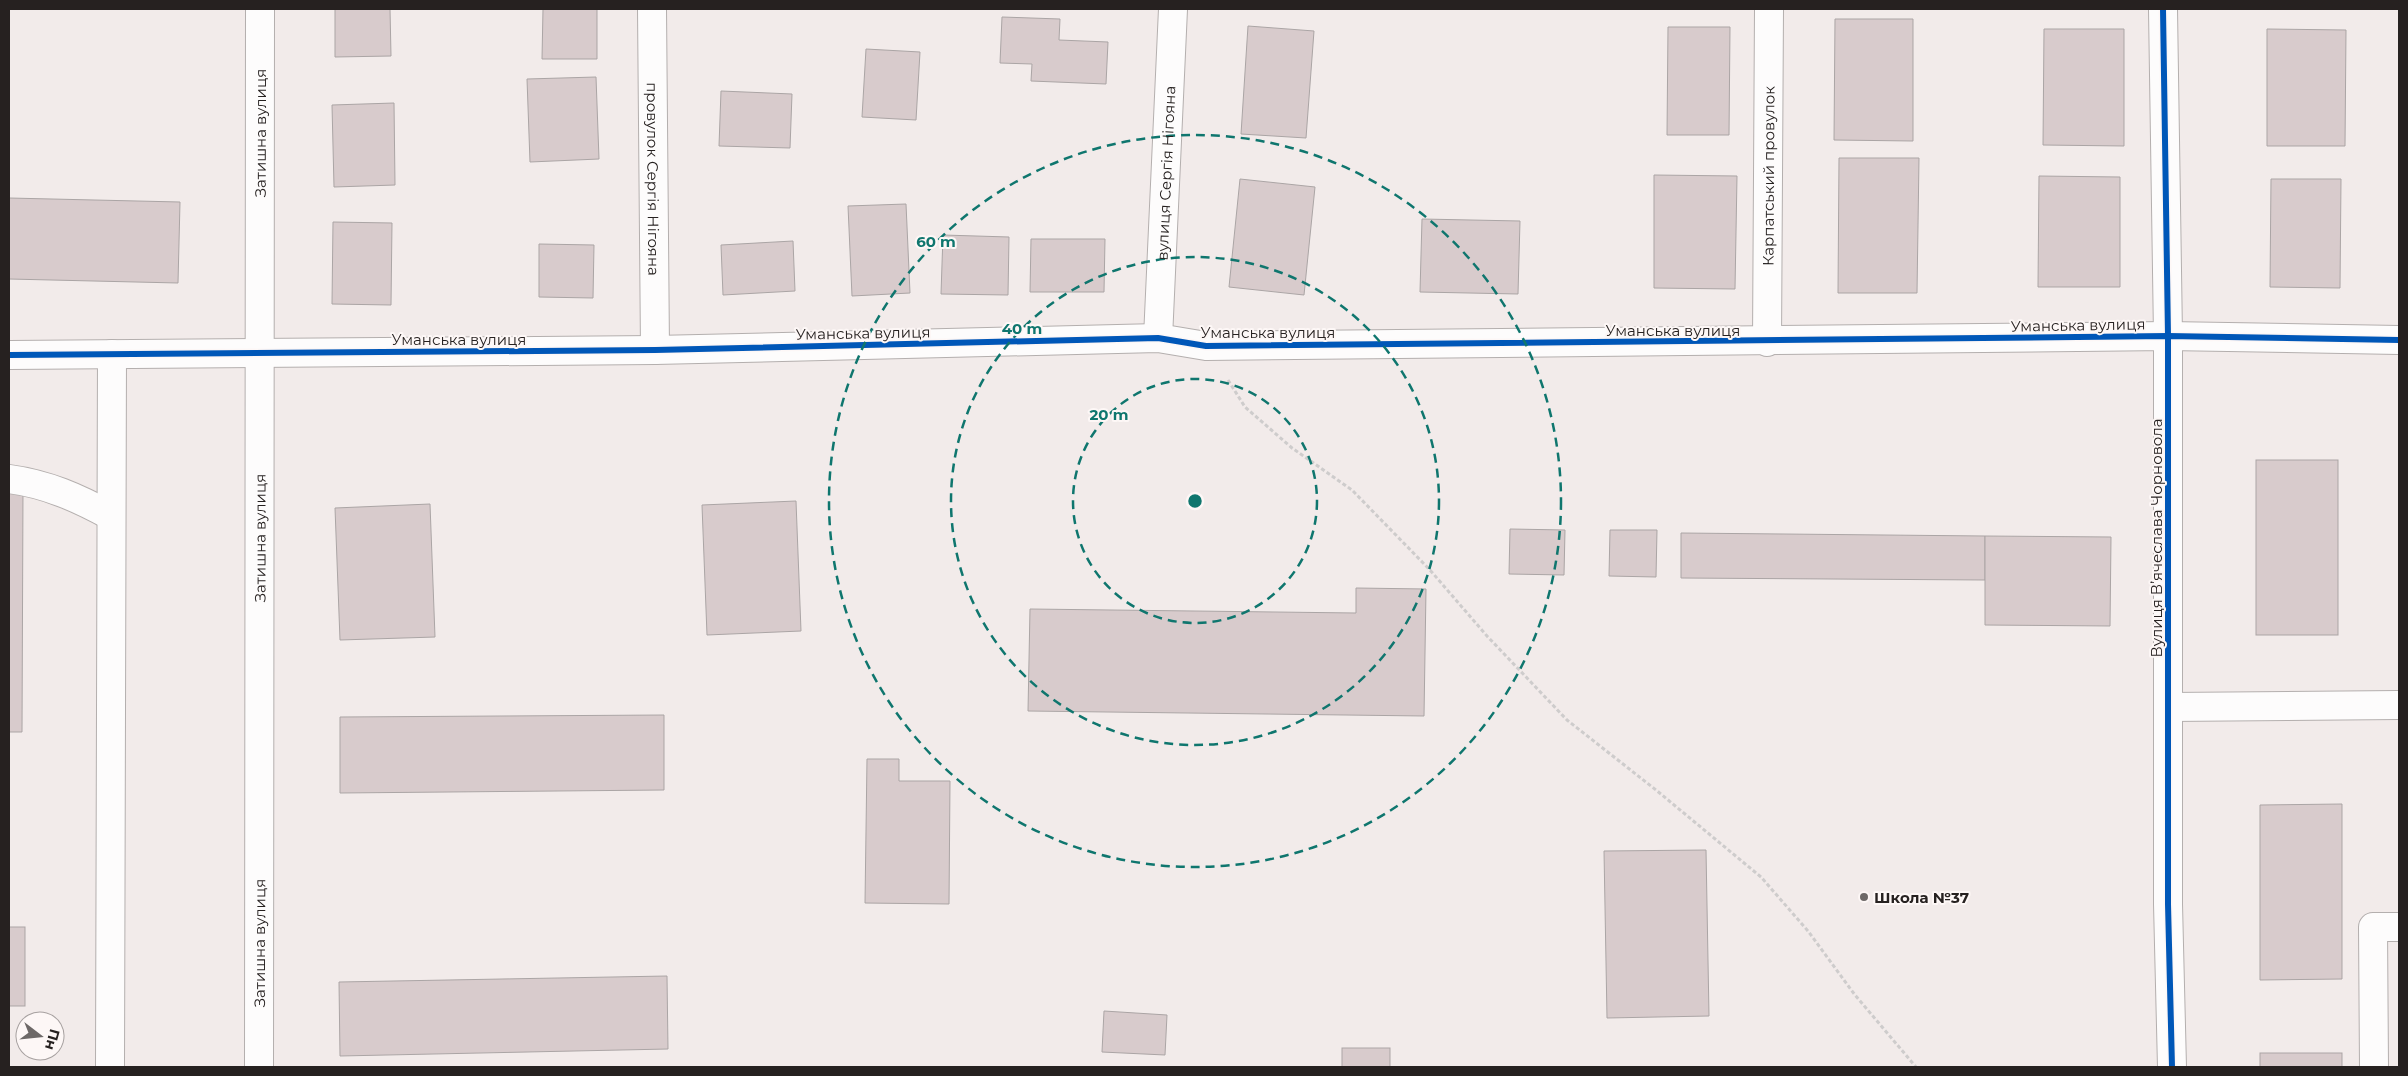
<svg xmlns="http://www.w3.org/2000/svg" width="2408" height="1076" font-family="Montserrat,sans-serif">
<rect width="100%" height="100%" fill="#f2ebea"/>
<g fill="#d8cbcc" stroke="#aba5a5">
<path d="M 335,9 L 390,9 L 391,56 L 335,57 Z"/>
<path d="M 543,9 L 597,9 L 597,59 L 542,59 Z"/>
<path d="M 1002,17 L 1060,19 L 1059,40 L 1108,42 L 1106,84 L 1031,81 L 1032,64 L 1000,63 Z"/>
<path d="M 1835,19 L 1913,19 L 1913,141 L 1834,140 Z"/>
<path d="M 1248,26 L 1314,31 L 1306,138 L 1241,134 Z"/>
<path d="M 1668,27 L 1730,27 L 1729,135 L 1667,135 Z"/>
<path d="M 2044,29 L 2124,29 L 2124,146 L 2043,145 Z"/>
<path d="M 2267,29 L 2346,30 L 2345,146 L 2267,146 Z"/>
<path d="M 866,49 L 920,52 L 916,120 L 862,117 Z"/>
<path d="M 596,77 L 599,159 L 530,162 L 527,79 Z"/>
<path d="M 721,91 L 792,94 L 790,148 L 719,146 Z"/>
<path d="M 394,103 L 395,185 L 334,187 L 332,105 Z"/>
<path d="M 1839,158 L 1919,158 L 1917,293 L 1838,293 Z"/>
<path d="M 1654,175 L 1737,176 L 1735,289 L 1654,288 Z"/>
<path d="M 2039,176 L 2120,177 L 2120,287 L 2038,287 Z"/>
<path d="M 1240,179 L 1315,187 L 1304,295 L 1229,287 Z"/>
<path d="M 2271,179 L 2341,179 L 2340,288 L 2270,287 Z"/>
<path d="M 9,198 L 180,202 L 178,283 L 9,279 Z"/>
<path d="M 906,204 L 910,293 L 852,296 L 848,206 Z"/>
<path d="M 1422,219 L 1520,221 L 1518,294 L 1420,292 Z"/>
<path d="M 333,222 L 392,223 L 391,305 L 332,304 Z"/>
<path d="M 943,235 L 1009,237 L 1008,295 L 941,294 Z"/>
<path d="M 1031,239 L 1105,239 L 1104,292 L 1030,292 Z"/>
<path d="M 793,241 L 795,291 L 723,295 L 721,245 Z"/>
<path d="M 539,244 L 594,245 L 593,298 L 539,297 Z"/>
<rect x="2256" y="460" width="82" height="175"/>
<path d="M 9,488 L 23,488 L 22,732 L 9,732 Z"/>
<path d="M 796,501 L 801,631 L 707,635 L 702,505 Z"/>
<path d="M 430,504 L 435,637 L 340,640 L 335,508 Z"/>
<path d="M 1510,529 L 1565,530 L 1564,575 L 1509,574 Z"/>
<path d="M 1610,530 L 1657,530 L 1656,577 L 1609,576 Z"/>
<path d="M 1681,533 L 1985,536 L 1985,580 L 1681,578 Z"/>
<path d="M 1985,536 L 2111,537 L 2110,626 L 1985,625 Z"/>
<path d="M 1356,588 L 1426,589 L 1424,716 L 1028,711 L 1030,609 L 1356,613 Z"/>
<path d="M 664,715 L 664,790 L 340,793 L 340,717 Z"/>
<path d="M 867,759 L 899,759 L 899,781 L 950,781 L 949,904 L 865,903 Z"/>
<path d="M 2342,804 L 2342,979 L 2260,980 L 2260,805 Z"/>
<path d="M 1706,850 L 1709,1016 L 1607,1018 L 1604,851 Z"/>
<rect x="9" y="927" width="16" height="79"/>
<path d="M 667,976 L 668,1049 L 340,1056 L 339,982 Z"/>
<path d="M 1104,1011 L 1167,1015 L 1165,1055 L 1102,1052 Z"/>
<rect x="1342" y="1048" width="48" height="19"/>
<rect x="2260" y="1053" width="82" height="14"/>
</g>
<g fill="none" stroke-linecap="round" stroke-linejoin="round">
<g stroke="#b4afae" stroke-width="30">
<g id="minor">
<path id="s1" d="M 652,9 L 655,350"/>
<path d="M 2163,9 L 2168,336 L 2168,904 L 2172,1067"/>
<path id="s2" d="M 1158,338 L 1173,9"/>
<path id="s3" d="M 1767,342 L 1769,9"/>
<path d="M 9,355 L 655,350 L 1158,338 L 1206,346 L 2168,336 L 2399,340"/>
<path d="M 9,479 C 47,484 78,498 111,516"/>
<path d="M 2169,707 L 2399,705"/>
<path d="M 110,1067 L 112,354"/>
<path id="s4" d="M 259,1067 L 260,9"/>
<path d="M 2374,1067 L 2373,927 L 2399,927"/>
</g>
</g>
<path stroke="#cecccc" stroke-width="3" stroke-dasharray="4 2.5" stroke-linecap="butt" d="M 1228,380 L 1245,407 L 1292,448 L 1352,490 L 1430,570 L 1487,636 L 1567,720 L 1656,790 L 1761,877 L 1808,931 L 1855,995 L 1916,1067"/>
<use href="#minor" stroke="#fdfcfc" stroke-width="28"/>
<g stroke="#fdf7f6" stroke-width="9">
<g id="cycleway">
<path d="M 2163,9 L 2168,336 L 2168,904 L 2172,1067"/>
<path d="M 9,355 L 655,350 L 1158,338 L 1206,346 L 2168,336 L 2399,340"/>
</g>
</g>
<use href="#cycleway" stroke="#0057b8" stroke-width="6"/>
</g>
<g fill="none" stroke="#0f766e" stroke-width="2.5" stroke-dasharray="9 6">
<circle cx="1195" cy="501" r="122"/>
<circle cx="1195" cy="501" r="244"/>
<circle cx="1195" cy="501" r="366"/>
</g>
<circle fill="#6d6867" stroke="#fdf7f6" stroke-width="2" cx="1864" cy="897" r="5"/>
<g text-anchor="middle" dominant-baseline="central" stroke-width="4" stroke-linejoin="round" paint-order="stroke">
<g font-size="15" fill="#262120" stroke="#fdf7f6">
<text stroke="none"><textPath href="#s4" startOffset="934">Затишна вулиця</textPath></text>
<text stroke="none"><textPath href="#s2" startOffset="165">вулиця Сергія Нігояна</textPath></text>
<text stroke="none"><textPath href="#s3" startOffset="166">Карпатський провулок</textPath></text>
<text stroke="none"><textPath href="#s1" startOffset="170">провулок Сергія Нігояна</textPath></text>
<text transform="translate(2078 325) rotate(-1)">Уманська вулиця</text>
<text x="1673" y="330">Уманська вулиця</text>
<text x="1268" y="332">Уманська вулиця</text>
<text transform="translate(863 333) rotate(-1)">Уманська вулиця</text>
<text x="459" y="339">Уманська вулиця</text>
<text stroke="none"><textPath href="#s4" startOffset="529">Затишна вулиця</textPath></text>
<text transform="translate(2156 538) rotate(-90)">Вулиця Вʼячеслава Чорновола</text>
<text stroke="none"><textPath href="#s4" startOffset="124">Затишна вулиця</textPath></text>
</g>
<g font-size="15" font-weight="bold" fill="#262120" stroke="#fdf7f6" text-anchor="start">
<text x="1874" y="897">Школа №37</text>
</g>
</g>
<circle cx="1195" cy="501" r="8" fill="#0f766e" stroke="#fdf7f6" stroke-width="2.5"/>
<g font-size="15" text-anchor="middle" font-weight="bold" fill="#0f766e" stroke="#fdf7f6" stroke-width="4" stroke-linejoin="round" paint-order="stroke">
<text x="936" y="247">60 m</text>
<text x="1022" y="334">40 m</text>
<text x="1109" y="420">20 m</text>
</g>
<rect width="2408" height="1076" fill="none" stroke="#262120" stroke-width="20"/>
<g transform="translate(40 1036) rotate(106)"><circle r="24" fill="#fdf7f6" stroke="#a7a1a0"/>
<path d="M0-4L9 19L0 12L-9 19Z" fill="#6d6867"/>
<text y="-8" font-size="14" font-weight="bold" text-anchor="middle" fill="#262120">Пн</text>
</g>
</svg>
